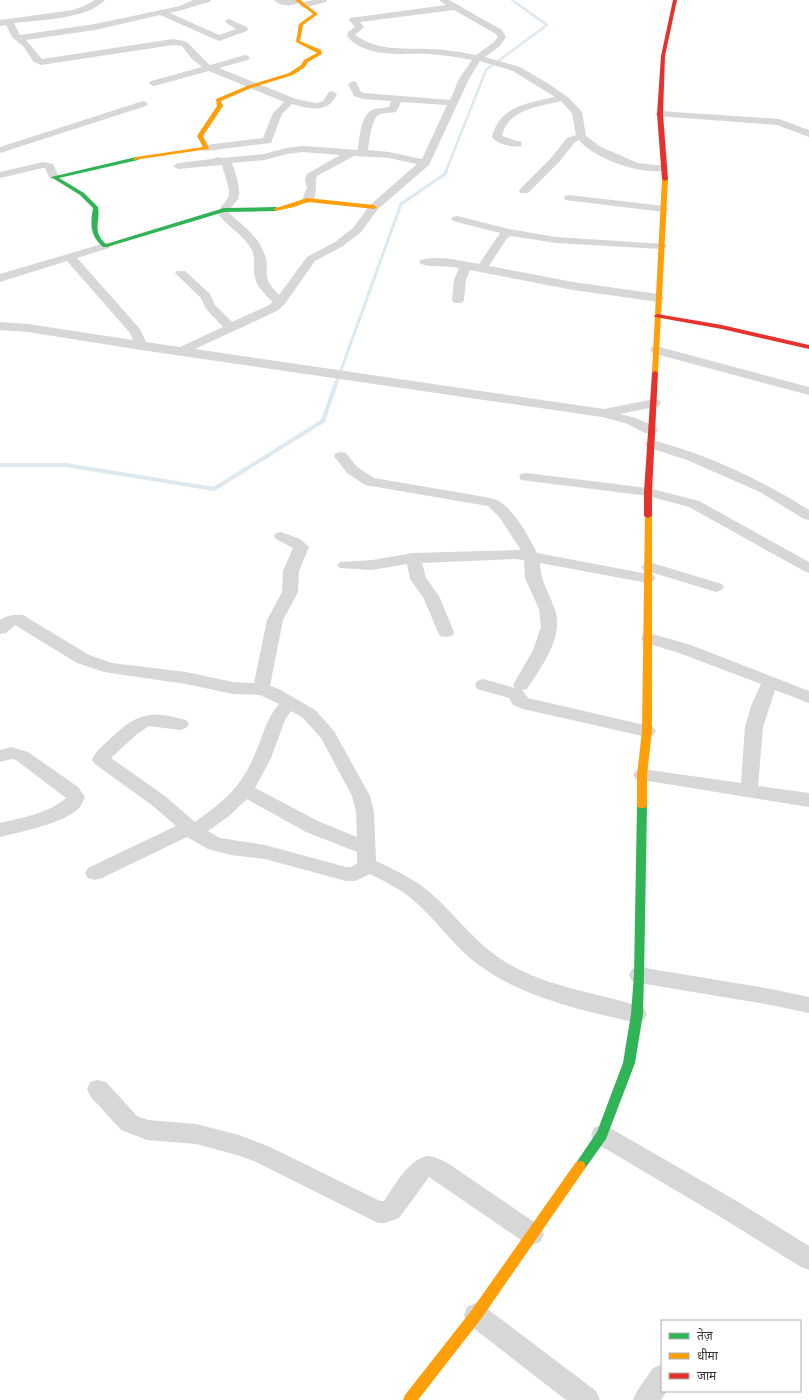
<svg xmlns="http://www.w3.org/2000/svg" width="809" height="1400" font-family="'Exo 2','Noto Sans Devanagari',sans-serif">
<rect width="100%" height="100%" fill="#fff"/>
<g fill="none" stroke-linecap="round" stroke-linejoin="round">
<path stroke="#dde9f0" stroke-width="2.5" d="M 446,171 L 486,70 L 547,25 L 512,0"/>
<path stroke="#dde9f0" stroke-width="3" d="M 336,384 L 401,204 L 445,174 L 447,170"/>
<path stroke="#dde9f0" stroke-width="4" d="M 0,465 L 66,465 L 214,489 L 323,421 L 336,383"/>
<g fill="#d7d7d7" fill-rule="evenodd">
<path d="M 95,0 L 105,0 C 88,19 39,20 14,23 L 20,35 L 95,24 L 180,6 L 193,0 L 211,0 L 210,2 C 196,5 184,10 170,13 L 219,35 L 236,29 L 225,22 L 226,20 L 229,19 L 247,27 L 248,29 L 247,31 L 219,41 L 160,15 L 95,30 L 26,40 L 42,59 L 173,39 C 177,40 182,40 186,42 C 189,43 204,60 210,65 L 245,55 L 248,56 L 250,58 L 248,60 L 219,68 L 296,99 L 316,103 L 323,101 L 329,92 L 332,91 L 337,94 C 328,114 310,109 292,104 L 282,114 L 271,143 L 206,151 L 202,150 L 201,148 L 202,146 L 206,145 L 263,138 L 273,113 L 284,102 L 209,71 L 154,86 L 151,85 L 149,83 L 151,81 L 202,67 L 191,58 L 182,46 L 173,45 L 41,65 L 34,62 L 23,46 L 12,37 L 6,25 L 0,26 L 0,20 L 73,10 L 84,6 Z"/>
<path d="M 274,0 L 302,0 L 302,1 C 295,7 280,7 274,0 Z"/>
<path d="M 313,0 L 327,0 L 326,2 L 303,8 L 299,5 L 300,3 Z"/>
<path d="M 439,0 L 449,0 L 502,30 L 506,37 L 500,46 L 485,57 L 520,67 L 549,84 L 569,98 L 582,112 L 586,136 L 601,147 L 638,163 L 667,166 L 668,168 L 667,170 C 643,176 594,159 579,140 L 575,142 L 559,162 L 528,193 L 520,193 L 519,191 L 520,189 L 551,158 L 567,138 L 576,135 L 572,113 L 561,101 C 538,107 508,109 502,136 L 521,142 L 522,144 L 521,146 C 512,148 497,144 492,137 C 499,106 528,103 555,97 L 513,71 L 480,61 L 469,79 L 429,165 L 378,209 L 361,232 L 343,246 L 315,261 L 284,305 L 277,311 L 195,349 L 604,409 L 654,399 L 659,400 L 661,403 L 659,406 L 620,414 L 636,418 L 656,427 L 658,430 L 656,433 C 645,436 635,427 625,423 C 617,421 610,419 602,417 L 141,350 L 28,332 L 0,330 L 0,322 L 28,324 L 133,340 L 130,333 L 67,261 L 0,282 L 0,274 L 105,243 L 109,244 L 111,246 L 109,248 L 77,258 L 140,329 L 146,342 L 180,347 L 223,327 L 206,309 L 201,298 L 177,275 L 175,273 L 177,271 L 185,271 L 210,294 L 215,305 L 232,322 L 269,305 L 273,302 C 264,294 254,284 254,271 C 254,264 255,257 252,250 C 244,235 228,227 218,214 C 219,206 228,202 229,194 C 229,185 224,173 222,165 L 178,169 L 173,166 L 178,163 L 212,159 L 217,157 L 222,158 L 264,154 L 286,148 L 303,146 L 358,150 C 359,139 361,118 370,111 C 375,108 383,108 389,107 L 391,101 L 363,99 L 354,96 L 348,84 L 353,81 L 356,82 L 361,92 L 364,93 L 450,100 L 459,79 L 472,60 C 458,57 443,55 429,54 C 403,53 366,59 347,36 L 348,32 L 355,27 L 349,20 L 350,18 L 446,5 ZM 454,10 L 496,34 L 498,37 L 494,42 L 476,55 C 460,52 444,49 427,49 C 401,48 378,51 355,35 L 364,27 L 360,22 ZM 401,102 L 447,105 L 422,159 L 389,152 L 368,150 C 369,143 372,116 380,114 C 385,113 391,113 396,112 ZM 303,152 L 340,155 L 307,174 L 305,179 L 307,188 L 302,200 L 307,203 C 320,200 314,184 317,176 L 354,156 L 389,158 L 417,164 L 370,205 L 353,228 L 335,242 L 307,257 L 279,295 C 258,274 272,272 264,253 C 258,236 242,225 229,213 C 230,207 235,204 238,199 C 242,190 235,173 232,163 L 265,160 L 287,154 Z"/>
<path d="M 143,101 L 146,102 L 148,104 L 146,106 L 0,153 L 0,147 Z"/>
<path d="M 660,111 L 779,119 L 809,130 L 809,137 L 777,125 L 657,116 L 655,114 Z"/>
<path d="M 43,162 L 53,164 L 59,177 L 58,179 L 50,179 L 45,168 L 43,168 L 0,178 L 0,172 Z"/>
<path d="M 569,195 L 664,206 L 669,209 L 664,212 L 565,200 L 564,198 L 565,196 Z"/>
<path d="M 457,216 L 509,229 L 556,237 L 665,244 L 667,246 L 665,248 L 661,249 L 556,243 L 511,236 L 507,238 L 489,266 L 573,282 L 658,294 L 662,295 L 664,298 L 662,301 L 658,302 L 573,290 L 470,270 L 466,280 L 464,300 L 462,303 L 454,303 L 452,300 L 454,280 L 459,268 C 447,265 433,268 421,264 L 419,262 L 421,260 C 440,255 460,261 479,264 L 500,233 L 453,221 L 451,219 L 453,217 Z"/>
<path d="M 656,346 L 809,387 L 809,395 L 652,353 L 650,350 L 652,347 Z"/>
<path d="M 652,440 C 707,454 761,480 809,510 L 809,520 L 804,519 L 760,492 L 687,460 L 647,447 L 645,444 L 647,441 Z"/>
<path d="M 341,452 L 346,453 L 357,467 L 374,478 L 485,497 C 490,498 496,499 500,502 C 514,510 530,538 537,553 L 653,575 L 656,578 L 653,581 L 648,583 L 540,563 C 541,584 549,591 555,610 C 564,638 541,667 527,689 L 522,690 L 528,698 L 653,727 L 656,731 L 653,735 L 647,737 L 523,709 L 513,705 L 509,698 L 477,689 L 475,685 L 477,681 L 483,679 L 515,688 L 513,685 L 533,650 L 541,627 L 539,609 L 525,578 L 524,560 L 515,559 L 422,563 L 426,578 L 439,596 L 454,632 L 452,636 L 446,637 L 440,636 L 438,632 L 423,597 L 410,579 L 407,564 L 372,570 L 340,568 L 337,565 L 340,562 L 372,560 L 413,553 L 521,550 L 500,518 L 488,506 L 365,485 L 347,473 L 334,456 L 336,453 Z"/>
<path d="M 526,473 L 648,488 L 699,501 L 809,562 L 809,573 L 804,571 L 689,507 L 648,496 L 521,480 L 519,477 L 521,474 Z"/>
<path d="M 281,532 L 300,539 L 309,547 L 299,571 L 298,592 L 283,620 L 270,686 L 279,689 L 315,710 L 334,731 L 370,796 L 374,812 L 376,861 C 397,871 416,880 433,895 C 458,918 477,945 507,963 C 551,989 597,992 644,1008 L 647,1014 L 644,1020 L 637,1023 C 582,1010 522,998 476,963 C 455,947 440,925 421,907 C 406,892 388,883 370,874 L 355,881 L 346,881 L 265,859 L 231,855 L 215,851 L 208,849 L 187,837 L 102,878 L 95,880 L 88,878 L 85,873 L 88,868 L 176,826 L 153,806 L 95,764 L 92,760 C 95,751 104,745 110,739 C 137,713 150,710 186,720 L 189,724 L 186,728 L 180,730 L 149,726 L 137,734 L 111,758 L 165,796 L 195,822 C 224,801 241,788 255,754 C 263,736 266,719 279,704 L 260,695 L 233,694 L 186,684 L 104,672 L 77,663 L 15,625 L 6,633 L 0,634 L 0,620 C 6,615 16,614 23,615 L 89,655 L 112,663 L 186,672 L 233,682 L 254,683 L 267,620 L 282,592 L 283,571 L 293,548 L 276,539 L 274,536 L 276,533 ZM 291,711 L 303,718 L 321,738 L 352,796 L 356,812 L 357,837 L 320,822 L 255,788 L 271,758 L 285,720 ZM 247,799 L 306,832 L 357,852 L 357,863 L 352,867 L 346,867 L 265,845 L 220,838 L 208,831 L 229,816 Z"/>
<path d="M 649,562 L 722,584 L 724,587 L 722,590 L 716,592 L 644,570 L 641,567 L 644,564 Z"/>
<path d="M 649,633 L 691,645 L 809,691 L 809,703 L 775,690 L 763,727 L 758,786 L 809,793 L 809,807 L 636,779 L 633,775 L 636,771 L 642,769 L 741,783 L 745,727 L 751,706 L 761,684 L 679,653 L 643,642 L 641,638 L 643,634 Z"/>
<path d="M 11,747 L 28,752 L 78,787 L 85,797 C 83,800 82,805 79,808 C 65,823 20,832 0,837 L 0,823 C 22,818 49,813 66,798 L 16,760 L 11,759 L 0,762 L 0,750 Z"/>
<path d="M 639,967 L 771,989 L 809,997 L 809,1013 L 771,1005 L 639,983 L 632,981 L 629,975 L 632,969 Z"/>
<path d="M 98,1080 L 106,1082 L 137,1116 L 148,1120 L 196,1124 L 239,1135 L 270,1147 L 380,1201 L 384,1201 C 394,1187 409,1158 428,1156 C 434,1156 441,1160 446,1162 L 540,1226 L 544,1234 L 540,1242 L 532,1245 L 524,1242 L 429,1177 L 399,1218 L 385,1223 L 378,1223 L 254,1161 L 237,1155 L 196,1144 L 147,1140 L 121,1130 L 90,1096 L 87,1089 L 90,1082 Z"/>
<path d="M 602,1125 L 610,1128 L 735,1200 L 809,1246 L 809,1270 L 801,1267 L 719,1216 L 594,1142 L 591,1135 L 594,1128 Z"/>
<path d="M 476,1303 L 485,1307 L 596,1391 L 600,1400 L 566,1400 L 467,1323 L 464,1315 L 467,1307 Z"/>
<path d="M 662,1364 L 662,1391 L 667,1391 L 661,1400 L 633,1400 L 637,1391 L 653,1368 Z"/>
</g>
<g fill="#30b455" fill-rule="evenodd">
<path d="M 136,157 L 139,159 L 138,160 L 59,178 L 84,193 L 98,207 C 101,222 91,230 106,244 L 224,208 L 276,207 L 279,209 L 276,211 L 224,212 L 107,247 L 103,247 C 90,235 90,225 93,208 L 80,195 L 51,177 Z"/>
<path d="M 642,803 L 645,804 L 647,806 L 644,975 L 643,1014 L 635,1063 L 606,1139 L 584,1170 L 580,1171 L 576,1170 L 574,1166 L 597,1132 L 623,1063 L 631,1014 L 634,975 L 637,806 L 639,804 Z"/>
</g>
<g fill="#ff9f0a" fill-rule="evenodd">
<path d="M 295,0 L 300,0 L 318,14 L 303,25 L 300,41 L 321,50 L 322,54 L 308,62 L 305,67 L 293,75 L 251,88 L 221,101 L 223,106 L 203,136 L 209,148 L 208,149 L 134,160 L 133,159 L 136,157 L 203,147 L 197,136 L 217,106 L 216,99 L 247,86 L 289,73 L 301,65 L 304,60 L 317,53 L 296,42 L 299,24 L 313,14 Z"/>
<path d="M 665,177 L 668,179 L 658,373 L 655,375 L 652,373 L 662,179 Z"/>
<path d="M 307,198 L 374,205 L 377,207 L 374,209 L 308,202 L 294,207 L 276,211 L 273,209 Z"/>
<path d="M 645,514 L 648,514 L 652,516 L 652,731 L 647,775 L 647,806 L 645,808 L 639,808 L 637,806 L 637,775 L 642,731 Z"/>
<path d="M 580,1161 L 584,1162 L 586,1166 L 584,1170 L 481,1319 L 418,1400 L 403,1400 L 405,1395 L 471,1311 L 576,1162 Z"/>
</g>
<g fill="#e5322d" fill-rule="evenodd">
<path d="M 673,0 L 677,0 L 665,56 L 663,114 L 668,179 L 665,181 L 662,179 L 657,114 L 661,56 Z"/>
<path d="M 657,314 L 722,325 L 809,345 L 809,349 L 722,329 L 655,317 L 654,316 Z"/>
<path d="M 655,371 L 658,373 L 652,492 L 652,516 L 648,518 L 644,516 L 644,492 L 652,373 Z"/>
</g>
</g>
<rect x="661" y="1320" width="140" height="72" fill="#ffffff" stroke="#adadad"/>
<rect x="669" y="1333" width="20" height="6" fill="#30b455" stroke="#adadad"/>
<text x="697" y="1340" font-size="12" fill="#333333">तेज़</text>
<rect x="669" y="1353" width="20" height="6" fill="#ff9f0a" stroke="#adadad"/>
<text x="697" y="1360" font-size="12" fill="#333333">धीमा</text>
<rect x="669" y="1373" width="20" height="6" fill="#e5322d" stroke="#adadad"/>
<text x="697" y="1380" font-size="12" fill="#333333">जाम</text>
</svg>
